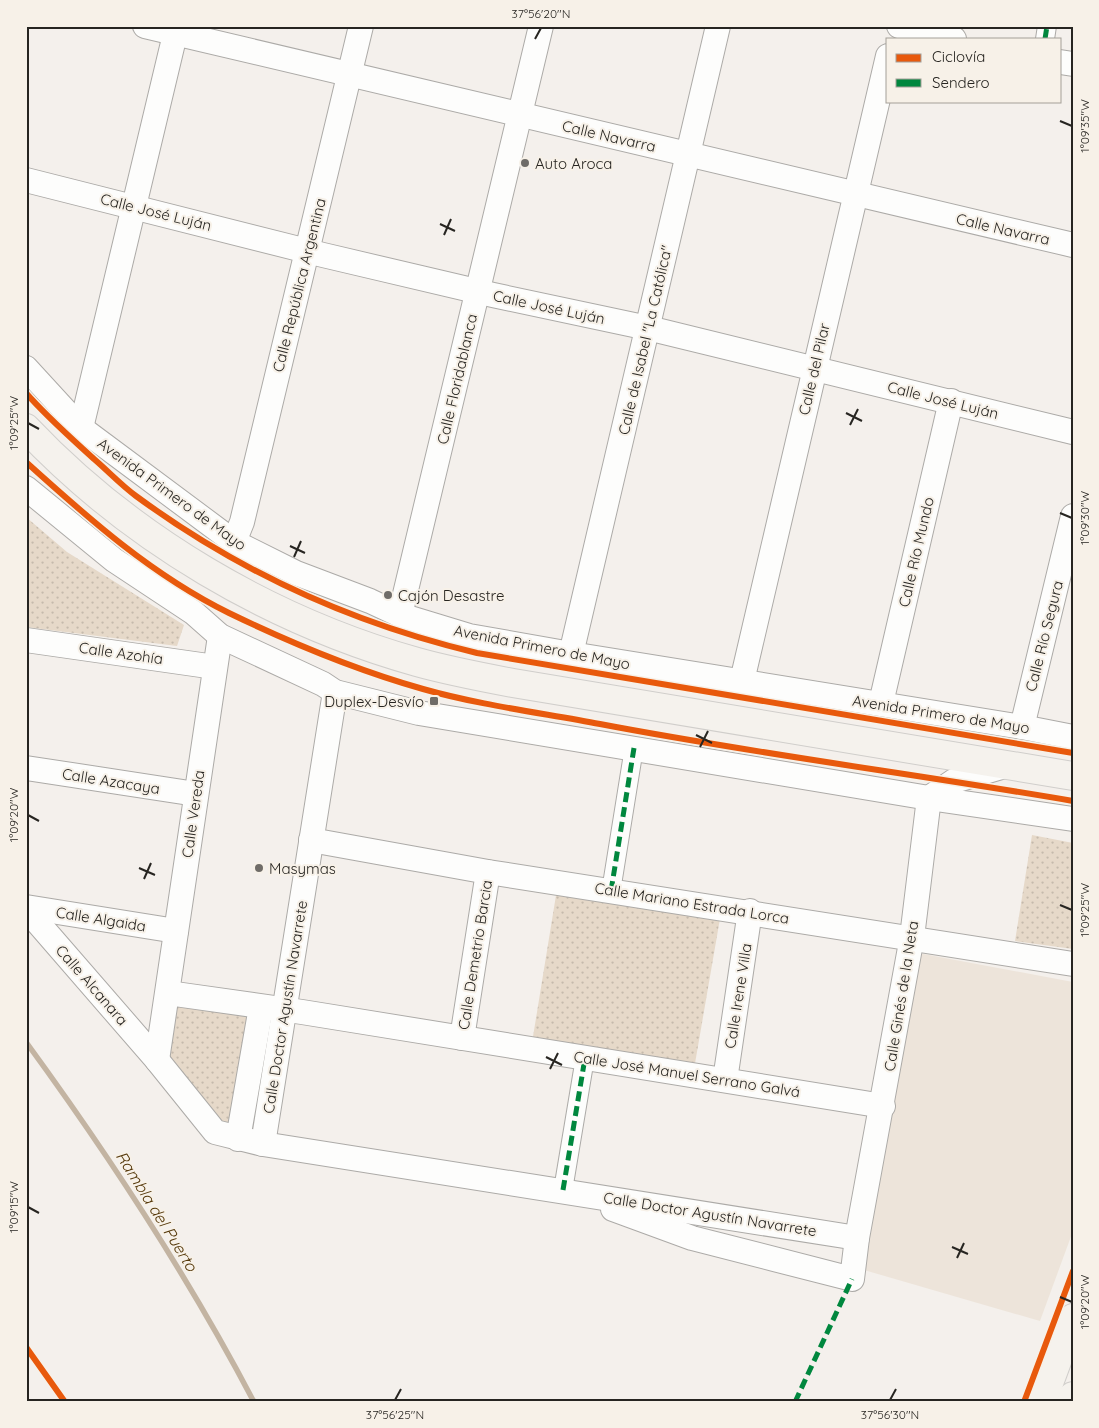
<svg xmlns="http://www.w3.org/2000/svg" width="1099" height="1428" font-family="Quicksand,sans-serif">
<defs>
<pattern id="park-dots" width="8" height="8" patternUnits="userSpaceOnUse" patternTransform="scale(1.25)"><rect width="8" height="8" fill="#e6d9c9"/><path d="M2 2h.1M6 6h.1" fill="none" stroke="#c5baac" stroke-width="1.8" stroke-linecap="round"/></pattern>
</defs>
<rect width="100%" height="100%" fill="#f4f0ec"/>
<path fill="#ede4da" d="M 918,953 L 1073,982 L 1073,1231 L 1040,1321 L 864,1270 Z"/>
<g fill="url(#park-dots)">
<path d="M 26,517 L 67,552 L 184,625 L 177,646 L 26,627 Z"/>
<path d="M 1032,835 L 1073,843 L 1073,949 L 1015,941 Z"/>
<path d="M 558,883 L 722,907 L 693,1075 L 531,1049 Z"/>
<path d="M 168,993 L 261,1007 L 238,1139 L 157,1060 Z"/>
</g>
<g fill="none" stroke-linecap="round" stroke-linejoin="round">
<path stroke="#c3b4a2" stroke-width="5.5" d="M 26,1042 C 110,1157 188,1276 254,1402"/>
<g stroke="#acaaa7" stroke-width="20">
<g id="pedestrian">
<path d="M 1045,39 L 1047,26"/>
<path d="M 611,891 L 634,748"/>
<path d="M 563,1190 L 585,1058"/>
</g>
</g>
<g stroke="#acaaa7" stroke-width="26">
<g id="minor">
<path d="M 145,26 L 1073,245"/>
<path d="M 899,26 L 954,39"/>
<path d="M 1060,62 L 1073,64"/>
<path d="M 26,180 L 323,255 L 493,295 L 648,328 L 1073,432"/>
<path d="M 26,368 L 81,428 L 234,542 L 296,573 L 370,601 L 400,615 L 469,636 L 571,654 L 1022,727 L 1073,737"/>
<path d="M 81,428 L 177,26"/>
<path d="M 26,488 L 114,560 L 194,613 L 220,636 L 323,684 L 335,692 L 419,713 L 929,798 L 1073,819"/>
<path d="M 234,542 L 242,522 L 361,26"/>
<path d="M 400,615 L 541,26"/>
<path d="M 26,640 L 215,667"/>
<path d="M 571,654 L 718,26"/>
<path d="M 742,681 L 888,56"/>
<path d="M 881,703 L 951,401"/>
<path d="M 1022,727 L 1073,516"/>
<path d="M 26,768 L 196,794"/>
<path d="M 311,840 L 488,872 L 1073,964"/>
<path d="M 26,907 L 176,931"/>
<path d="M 26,909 L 157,1060 L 215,1132 L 263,1144 L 857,1238"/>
<path d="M 168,993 L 302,1012 L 883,1106"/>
<path d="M 462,1038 L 488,872"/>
<path d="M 157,1060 L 220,636"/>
<path d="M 725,1080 L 750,911"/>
<path d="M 238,1139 L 261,1007"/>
<path d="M 263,1144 L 335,692"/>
<path d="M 613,1209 L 692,1238 L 852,1279 L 857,1238 L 912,937 L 929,798 L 954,781 L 1008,765"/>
</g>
</g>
<g stroke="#d0cecb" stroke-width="30">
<g id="primary">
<path d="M 26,428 C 131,539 271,621 417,662 C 449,671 481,677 513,683 L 1073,776"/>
<path d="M 1042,1402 L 1073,1318"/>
<path d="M 1071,1402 L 1073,1396"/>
</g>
</g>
<use href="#pedestrian" stroke="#fdfdfc" stroke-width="18"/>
<use href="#minor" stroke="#fdfdfc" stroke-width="24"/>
<use href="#primary" stroke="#f5f2ed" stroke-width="28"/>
<g stroke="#00873e" stroke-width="5" stroke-dasharray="10 5" stroke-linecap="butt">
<path d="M 1045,39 L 1047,26"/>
<path d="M 611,891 L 634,748"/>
<path d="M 563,1190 L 585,1058"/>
<path d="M 795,1402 L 852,1279"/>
</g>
<g stroke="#f7f1e8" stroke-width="9">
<g id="cycleway">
<path d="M 26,393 C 47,417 70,437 94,459 C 108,471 121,485 136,496 C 238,571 354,624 477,653 L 1073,753"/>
<path d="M 26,462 C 89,519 152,575 229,613 C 291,643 356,670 423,689 C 479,705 542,713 600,724 C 757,754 915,774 1073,801"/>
<path d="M 26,1347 L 65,1402"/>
<path d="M 1024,1402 L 1073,1271"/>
</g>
</g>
<use href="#cycleway" stroke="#e8590c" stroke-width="6"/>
</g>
<path fill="none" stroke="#272521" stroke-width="2" d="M 535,39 L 541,28M 1060,121 L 1072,126M 440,224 L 455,231M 444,235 L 451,219M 846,413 L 862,421M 28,423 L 39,429M 850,425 L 858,409M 1060,513 L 1072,518M 290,546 L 305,553M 294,557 L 301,541M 696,735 L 712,743M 700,747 L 708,731M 28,815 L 39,821M 139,868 L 155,875M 144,879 L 151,863M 1060,905 L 1072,910M 546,1057 L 562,1065M 550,1069 L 558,1053M 28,1207 L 39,1213M 952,1247 L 968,1254M 957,1258 L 964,1243M 1060,1297 L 1072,1302M 395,1400 L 401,1389M 890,1400 L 896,1389"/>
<g fill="#6f6c68" stroke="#f7f1e8" stroke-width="2">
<circle cx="525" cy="163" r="5"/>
<circle cx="388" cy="595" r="5"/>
<rect x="429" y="696" width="10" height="10" rx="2.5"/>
<circle cx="259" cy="868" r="5"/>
</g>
<g text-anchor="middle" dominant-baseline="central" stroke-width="4" stroke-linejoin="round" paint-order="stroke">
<g font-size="15" fill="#272521" stroke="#f7f1e8">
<text transform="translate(609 136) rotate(13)">Calle Navarra</text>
<text transform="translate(156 212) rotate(14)">Calle José Luján</text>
<text transform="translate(1003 229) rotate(13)">Calle Navarra</text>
<text transform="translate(299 285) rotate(-76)">Calle República Argentina</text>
<text transform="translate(549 307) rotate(12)">Calle José Luján</text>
<text transform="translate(645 340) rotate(-77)">Calle de Isabel "La Católica"</text>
<text transform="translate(814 369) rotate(-77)">Calle del Pilar</text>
<text transform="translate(457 379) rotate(-77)">Calle Floridablanca</text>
<text transform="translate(943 400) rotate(14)">Calle José Luján</text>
<text transform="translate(172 494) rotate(36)">Avenida Primero de Mayo</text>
<text transform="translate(916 552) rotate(-77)">Calle Río Mundo</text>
<text transform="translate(1044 636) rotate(-76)">Calle Río Segura</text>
<text transform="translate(542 647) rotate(11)">Avenida Primero de Mayo</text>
<text transform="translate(121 653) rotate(8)">Calle Azohía</text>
<text transform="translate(941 714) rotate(9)">Avenida Primero de Mayo</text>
<text transform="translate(111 781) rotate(9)">Calle Azacaya</text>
<text transform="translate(193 814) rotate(-82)">Calle Vereda</text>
<text transform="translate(692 903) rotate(9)">Calle Mariano Estrada Lorca</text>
<text transform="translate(101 919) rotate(9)">Calle Algaida</text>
<text transform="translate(475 955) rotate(-81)">Calle Demetrio Barcia</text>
<text transform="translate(92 985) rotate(49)">Calle Alcanara</text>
<text transform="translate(738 996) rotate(-81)">Calle Irene Villa</text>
<text transform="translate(901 996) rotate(-81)">Calle Ginés de la Neta</text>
<text transform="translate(285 1007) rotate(-81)">Calle Doctor Agustín Navarrete</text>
<text transform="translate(687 1074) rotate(9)">Calle José Manuel Serrano Galvá</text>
<text transform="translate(710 1214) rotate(9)">Calle Doctor Agustín Navarrete</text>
</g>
<g font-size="15" fill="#272521" stroke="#f7f1e8" text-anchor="start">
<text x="535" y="163">Auto Aroca</text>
<text x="398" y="595">Cajón Desastre</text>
<text x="424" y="701" text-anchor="end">Duplex-Desvío</text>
<text x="269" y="868">Masymas</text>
</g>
<g font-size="16" font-style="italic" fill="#55380a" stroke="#f7f1e8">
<text transform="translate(157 1211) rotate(58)">Rambla del Puerto</text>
</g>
</g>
<rect width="1099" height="1428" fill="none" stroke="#f7f1e8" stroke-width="55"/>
<rect x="886" y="38" width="175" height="65" fill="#f7f1e8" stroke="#a49f98"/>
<rect x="896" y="54" width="25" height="8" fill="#e8590c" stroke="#a49f98"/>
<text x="932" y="62" font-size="15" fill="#272521">Ciclovía</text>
<rect x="896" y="79" width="25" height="8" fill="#00873e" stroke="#a49f98"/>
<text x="932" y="88" font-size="15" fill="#272521">Sendero</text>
<rect x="28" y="28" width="1044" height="1372" fill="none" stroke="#272521" stroke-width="2"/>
<g font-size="12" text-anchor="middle" fill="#272521">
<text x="541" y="18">37°56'20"N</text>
<text transform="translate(1085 126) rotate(-90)" y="4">1°09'35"W</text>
<text transform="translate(14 423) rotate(-90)" y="4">1°09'25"W</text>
<text transform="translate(1085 518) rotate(-90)" y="4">1°09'30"W</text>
<text transform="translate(14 815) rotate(-90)" y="4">1°09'20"W</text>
<text transform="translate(1085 910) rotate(-90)" y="4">1°09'25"W</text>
<text transform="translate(14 1207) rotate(-90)" y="4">1°09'15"W</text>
<text transform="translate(1085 1302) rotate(-90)" y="4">1°09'20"W</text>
<text x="395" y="1419">37°56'25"N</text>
<text x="890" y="1419">37°56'30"N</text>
</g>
</svg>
